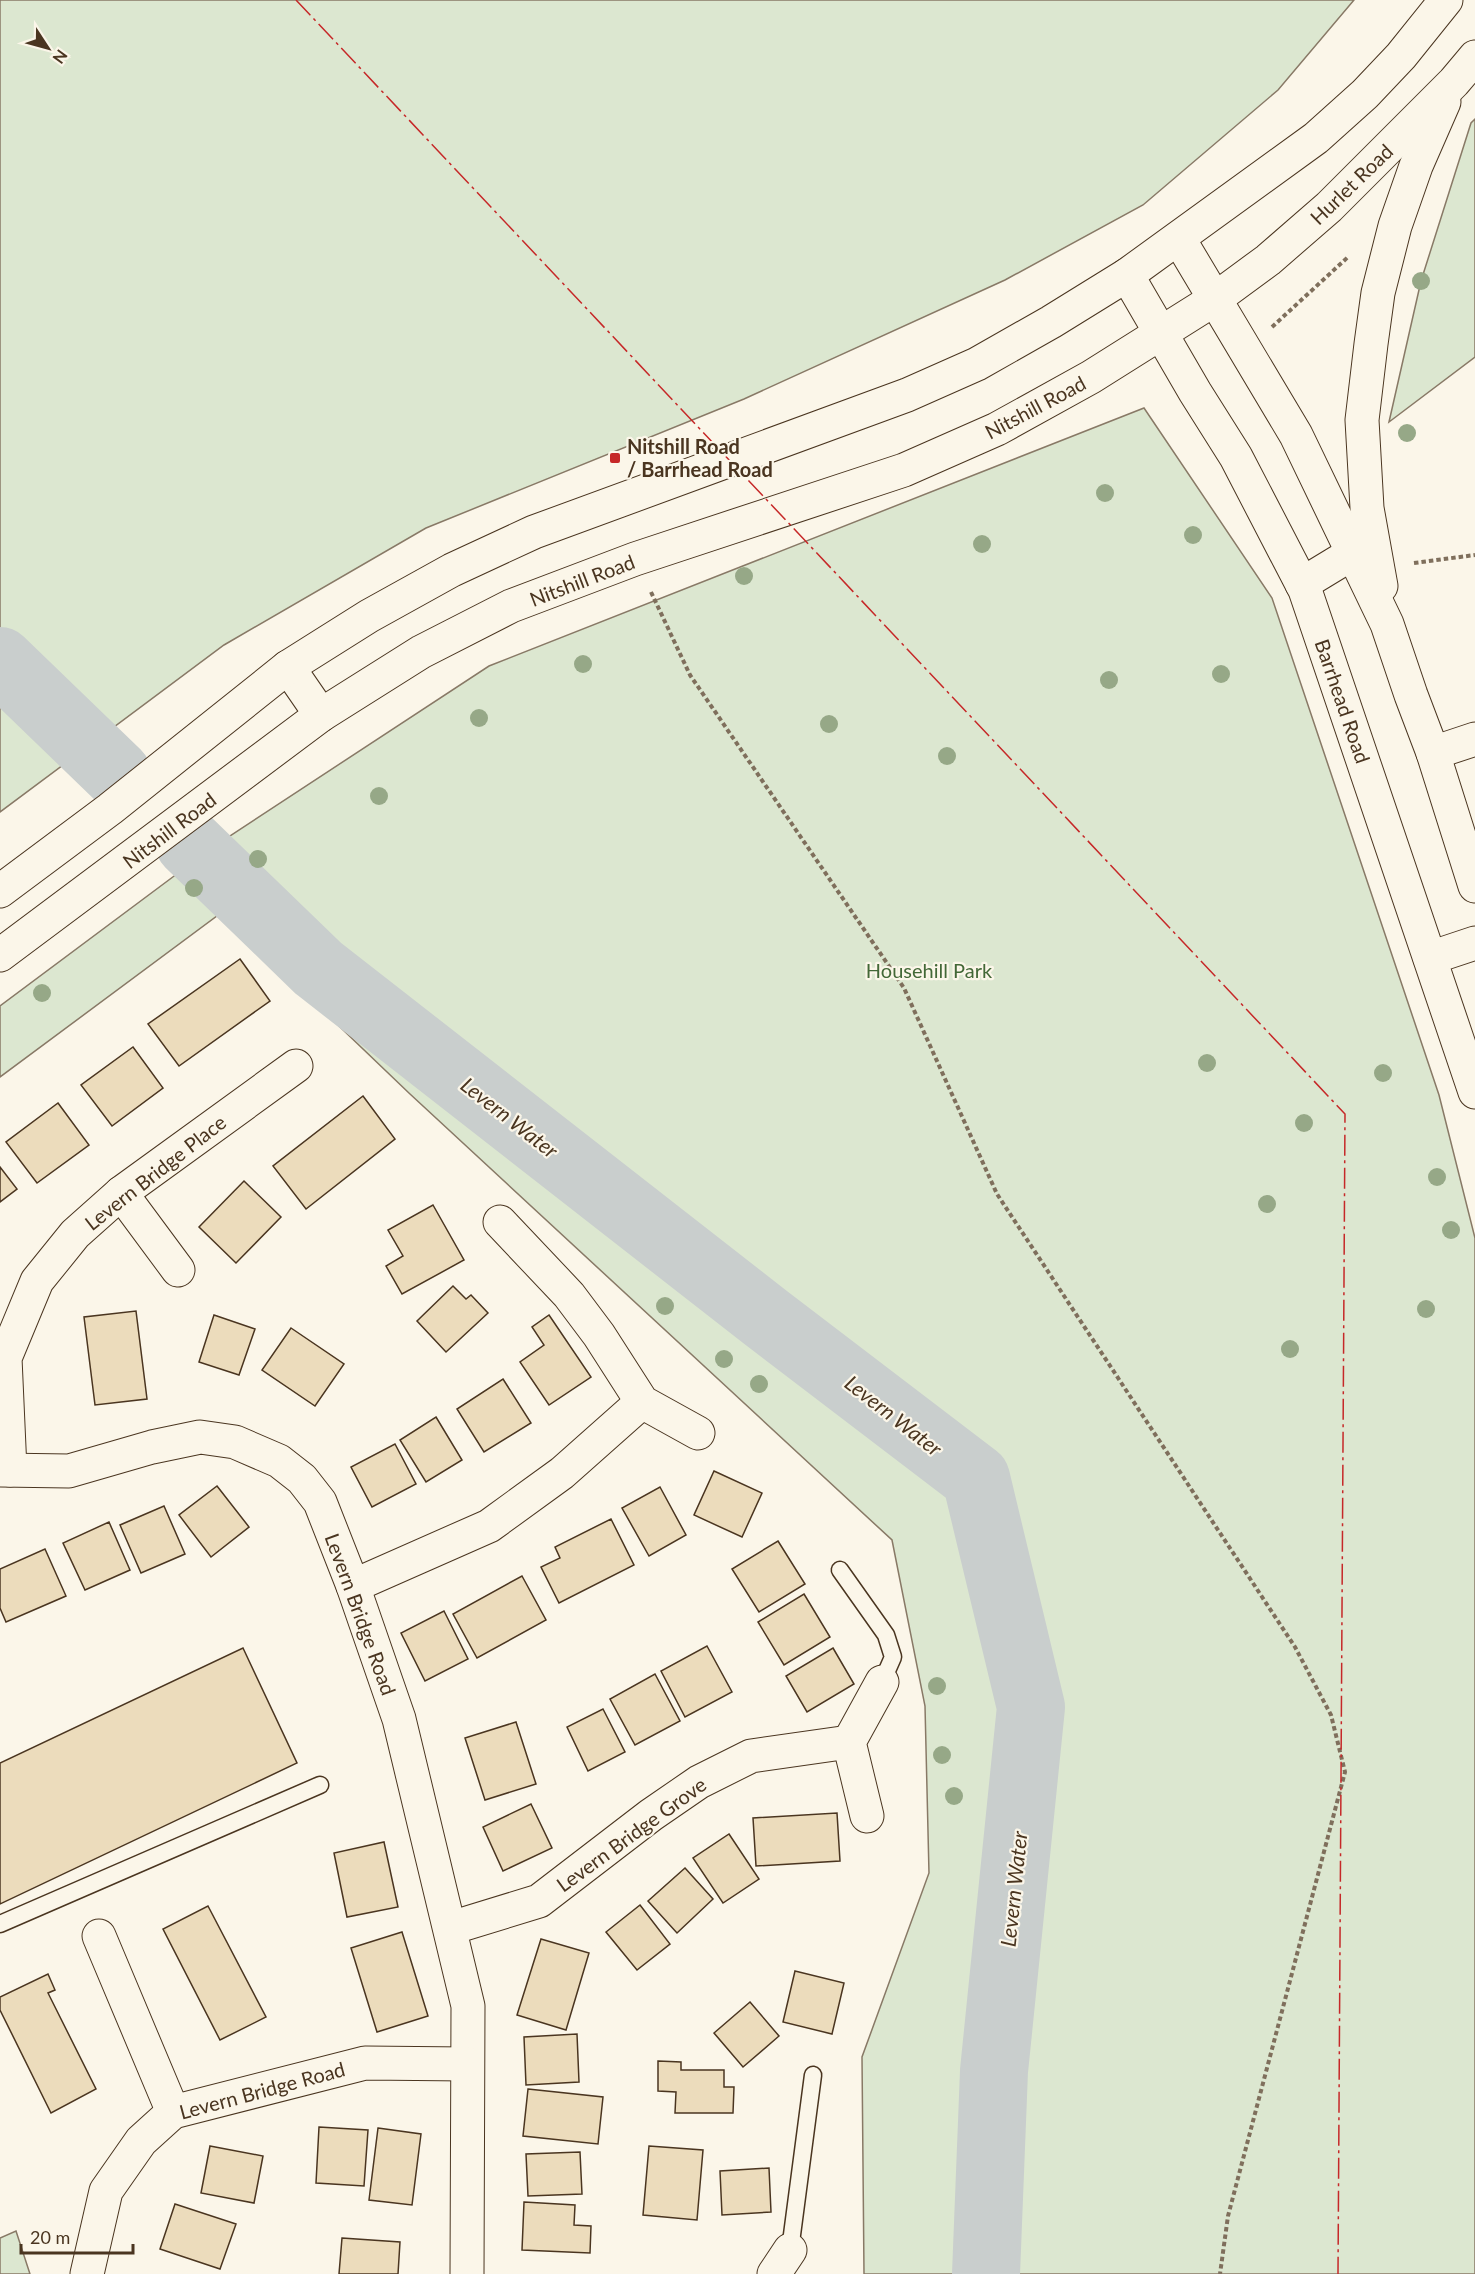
<svg xmlns="http://www.w3.org/2000/svg" width="1475" height="2274" font-family="Lato,sans-serif">
<rect width="100%" height="100%" fill="#fbf6e9"/>
<g fill="#dce7d0" stroke="#887966" stroke-width="1.5">
<path d="M 0,0 L 1354,0 L 1278,90 L 1143,205 L 1005,280 L 744,399 L 426,528 L 224,645 L 0,812 Z"/>
<path d="M 1475,119 L 1475,357 L 1389,422 L 1421,281 L 1471,123 Z"/>
<path d="M 1144,408 L 1272,598 L 1439,1095 L 1475,1238 L 1475,2274 L 864,2274 L 862,2057 L 929,1873 L 925,1706 L 892,1540 L 410,1094 L 221,913 L 0,1077 L 0,1006 L 213,847 L 489,666 Z"/>
<path d="M 16,2231 L 30,2274 L 0,2274 L 0,2238 Z"/>
</g>
<g fill="none" stroke-linecap="round" stroke-linejoin="round">
<g stroke="#c9cecd" stroke-width="68">
<path d="M 0,661 L 117,774"/>
<path d="M 189,843 L 318,968 L 765,1317 L 976,1478 L 1031,1707 L 994,2071 L 986,2274"/>
</g>
</g>
<g fill="#ecdcbc" stroke="#4a3520" stroke-width="1.5">
<path d="M 240,959 L 270,1001 L 179,1066 L 148,1024 Z"/>
<path d="M 133,1047 L 163,1088 L 112,1126 L 81,1085 Z"/>
<path d="M 363,1096 L 395,1139 L 306,1209 L 273,1166 Z"/>
<path d="M 58,1103 L 89,1145 L 37,1183 L 6,1142 Z"/>
<path d="M 0,1167 L 17,1189 L 0,1202 Z"/>
<path d="M 244,1181 L 281,1217 L 236,1263 L 199,1227 Z"/>
<path d="M 433,1205 L 464,1260 L 402,1294 L 386,1266 L 403,1256 L 388,1230 Z"/>
<path d="M 453,1286 L 466,1299 L 471,1295 L 488,1313 L 446,1352 L 417,1321 Z"/>
<path d="M 136,1311 L 147,1399 L 95,1405 L 84,1317 Z"/>
<path d="M 214,1315 L 255,1329 L 239,1375 L 199,1362 Z"/>
<path d="M 549,1315 L 591,1377 L 549,1405 L 520,1362 L 544,1345 L 532,1327 Z"/>
<path d="M 291,1328 L 344,1364 L 315,1406 L 262,1370 Z"/>
<path d="M 503,1379 L 531,1423 L 484,1452 L 457,1409 Z"/>
<path d="M 436,1417 L 462,1460 L 426,1482 L 400,1440 Z"/>
<path d="M 395,1444 L 416,1484 L 372,1507 L 351,1467 Z"/>
<path d="M 714,1471 L 762,1493 L 742,1537 L 694,1515 Z"/>
<path d="M 217,1486 L 249,1527 L 211,1557 L 179,1515 Z"/>
<path d="M 660,1487 L 686,1535 L 649,1556 L 622,1508 Z"/>
<path d="M 164,1506 L 185,1554 L 141,1573 L 120,1525 Z"/>
<path d="M 611,1519 L 634,1565 L 559,1603 L 541,1567 L 560,1558 L 555,1547 Z"/>
<path d="M 109,1522 L 130,1570 L 85,1590 L 63,1543 Z"/>
<path d="M 778,1541 L 805,1584 L 759,1612 L 732,1569 Z"/>
<path d="M 45,1549 L 66,1596 L 6,1622 L 0,1608 L 0,1569 Z"/>
<path d="M 522,1576 L 546,1620 L 477,1658 L 453,1614 Z"/>
<path d="M 804,1594 L 830,1637 L 784,1665 L 758,1622 Z"/>
<path d="M 444,1611 L 468,1659 L 425,1681 L 401,1633 Z"/>
<path d="M 707,1646 L 732,1692 L 685,1717 L 661,1671 Z"/>
<path d="M 243,1648 L 297,1763 L 0,1904 L 0,1763 Z"/>
<path d="M 833,1648 L 854,1684 L 807,1712 L 786,1676 Z"/>
<path d="M 655,1674 L 680,1721 L 635,1745 L 610,1699 Z"/>
<path d="M 603,1709 L 625,1752 L 588,1771 L 567,1727 Z"/>
<path d="M 516,1722 L 536,1784 L 485,1800 L 465,1738 Z"/>
<path d="M 531,1804 L 552,1848 L 503,1871 L 483,1827 Z"/>
<path d="M 837,1813 L 840,1861 L 756,1866 L 753,1818 Z"/>
<path d="M 729,1834 L 759,1879 L 723,1903 L 693,1858 Z"/>
<path d="M 384,1842 L 398,1907 L 347,1917 L 334,1853 Z"/>
<path d="M 685,1868 L 713,1899 L 677,1933 L 648,1901 Z"/>
<path d="M 640,1905 L 670,1944 L 637,1970 L 606,1932 Z"/>
<path d="M 208,1906 L 266,2017 L 220,2040 L 163,1929 Z"/>
<path d="M 402,1932 L 428,2016 L 377,2032 L 351,1948 Z"/>
<path d="M 541,1939 L 589,1953 L 566,2030 L 517,2015 Z"/>
<path d="M 795,1971 L 844,1983 L 832,2034 L 783,2022 Z"/>
<path d="M 48,1974 L 55,1990 L 48,1993 L 96,2089 L 51,2113 L 0,2010 L 0,1997 Z"/>
<path d="M 750,2002 L 779,2036 L 743,2067 L 714,2033 Z"/>
<path d="M 577,2034 L 579,2082 L 526,2085 L 524,2037 Z"/>
<path d="M 658,2061 L 681,2062 L 681,2070 L 724,2070 L 724,2087 L 734,2087 L 733,2113 L 675,2113 L 676,2092 L 658,2091 Z"/>
<path d="M 528,2089 L 603,2097 L 598,2144 L 523,2136 Z"/>
<path d="M 319,2127 L 368,2130 L 364,2186 L 316,2183 Z"/>
<path d="M 378,2128 L 421,2134 L 412,2205 L 369,2200 Z"/>
<path d="M 210,2146 L 263,2156 L 254,2203 L 201,2193 Z"/>
<path d="M 649,2146 L 703,2150 L 697,2220 L 643,2215 Z"/>
<path d="M 580,2152 L 582,2194 L 528,2196 L 526,2154 Z"/>
<path d="M 769,2168 L 771,2212 L 722,2215 L 720,2171 Z"/>
<path d="M 524,2202 L 575,2205 L 574,2225 L 591,2226 L 590,2253 L 522,2250 Z"/>
<path d="M 175,2204 L 236,2224 L 220,2269 L 160,2249 Z"/>
<path d="M 342,2238 L 400,2242 L 398,2274 L 339,2274 Z"/>
</g>
<g fill="none" stroke-linecap="round" stroke-linejoin="round">
<g stroke="#4a3520" stroke-width="19">
<g id="service">
<path d="M 840,1570 L 886,1635 L 893,1657 L 882,1682"/>
<path d="M 0,1924 L 320,1785"/>
<path d="M 790,2250 L 813,2075"/>
</g>
</g>
<g stroke="#4a3520" stroke-width="35">
<g id="minor">
<path d="M 1433,753 L 1475,739"/>
<path d="M 121,1193 L 178,1270"/>
<path d="M 500,1222 L 569,1295 L 599,1335 L 642,1402 L 698,1433"/>
<path d="M 0,1470 L 69,1471 L 152,1447 L 200,1437 L 235,1442 L 279,1461 L 302,1479 L 320,1502 L 353,1586 L 399,1719 L 468,2006 L 467,2274"/>
<path d="M 10,1470 L 5,1358 L 37,1281 L 75,1234 L 121,1193 L 296,1066"/>
<path d="M 353,1586 L 489,1526 L 562,1473 L 642,1402"/>
<path d="M 867,1816 L 849,1742 L 882,1682"/>
<path d="M 451,1928 L 539,1901 L 651,1815 L 699,1782 L 751,1756 L 849,1742"/>
<path d="M 99,1936 L 173,2112"/>
<path d="M 87,2274 L 106,2191 L 141,2141 L 173,2112 L 365,2063 L 467,2064"/>
<path d="M 774,2274 L 790,2250"/>
</g>
</g>
<g stroke="#4a3520" stroke-width="35">
<g id="primary">
<path d="M 1179,239 L 1296,435 L 1387,624 L 1411,695 L 1433,753 L 1475,886"/>
<path d="M 1127,275 L 1195,392 L 1236,457 L 1305,590 L 1475,1092"/>
<path d="M 1302,584 L 1353,553"/>
<path d="M 1381,586 L 1367,508 L 1362,420 L 1371,344 L 1378,293 L 1395,226 L 1416,166 L 1444,102"/>
<path d="M 288,667 L 321,715"/>
<path d="M 0,891 L 110,809 L 288,667 L 369,616 L 452,570 L 534,532 L 907,395 L 977,364 L 1051,322 L 1127,275 L 1316,138 L 1365,94 L 1401,56 L 1446,0"/>
<path d="M 0,955 L 321,715 L 421,652 L 511,606 L 635,559 L 904,470 L 997,429 L 1091,377 L 1215,299 L 1268,260 L 1329,207 L 1454,82 L 1475,57"/>
<path d="M 1430,958 L 1475,943"/>
</g>
</g>
<g stroke="#7f6f5c" stroke-width="4" stroke-dasharray="4.5 3" stroke-linecap="butt">
<path d="M 1272,327 L 1348,257"/>
<path d="M 1414,563 L 1475,555"/>
<path d="M 651,592 L 690,675 L 904,988 L 997,1194 L 1295,1647 L 1331,1715 L 1345,1772 L 1228,2216 L 1220,2274"/>
</g>
<use href="#service" stroke="#fbf6e9" stroke-width="16"/>
<use href="#minor" stroke="#fbf6e9" stroke-width="33"/>
<use href="#primary" stroke="#fbf6e9" stroke-width="33"/>
<path stroke="#c62828" stroke-width="1.5" stroke-dasharray="21 4.5 3 4.5" stroke-linecap="butt" d="M 296,0 L 1345,1114 L 1338,2274"/>
</g>
<g fill="#96a887">
<circle cx="1421" cy="281" r="9"/>
<circle cx="1407" cy="433" r="9"/>
<circle cx="1105" cy="493" r="9"/>
<circle cx="1193" cy="535" r="9"/>
<circle cx="982" cy="544" r="9"/>
<circle cx="744" cy="576" r="9"/>
<circle cx="583" cy="664" r="9"/>
<circle cx="1221" cy="674" r="9"/>
<circle cx="1109" cy="680" r="9"/>
<circle cx="479" cy="718" r="9"/>
<circle cx="829" cy="724" r="9"/>
<circle cx="947" cy="756" r="9"/>
<circle cx="379" cy="796" r="9"/>
<circle cx="258" cy="859" r="9"/>
<circle cx="194" cy="888" r="9"/>
<circle cx="42" cy="993" r="9"/>
<circle cx="1207" cy="1063" r="9"/>
<circle cx="1383" cy="1073" r="9"/>
<circle cx="1304" cy="1123" r="9"/>
<circle cx="1437" cy="1177" r="9"/>
<circle cx="1267" cy="1204" r="9"/>
<circle cx="1451" cy="1230" r="9"/>
<circle cx="665" cy="1306" r="9"/>
<circle cx="1426" cy="1309" r="9"/>
<circle cx="1290" cy="1349" r="9"/>
<circle cx="724" cy="1359" r="9"/>
<circle cx="759" cy="1384" r="9"/>
<circle cx="937" cy="1686" r="9"/>
<circle cx="942" cy="1755" r="9"/>
<circle cx="954" cy="1796" r="9"/>
</g>
<rect fill="#c62828" stroke="#fbf6e9" stroke-width="2" x="609" y="452" width="12" height="12" rx="3"/>
<g text-anchor="middle" dominant-baseline="central" stroke-width="4.5" stroke-linejoin="round" paint-order="stroke">
<g font-size="20" fill="#4a3520" stroke="#fbf6e9">
<text transform="translate(1351 184) rotate(-44)">Hurlet Road</text>
<text transform="translate(1035 407) rotate(-28)">Nitshill Road</text>
<text transform="translate(582 580) rotate(-21)">Nitshill Road</text>
<text transform="translate(1343 701) rotate(71)">Barrhead Road</text>
<text transform="translate(169 830) rotate(-37)">Nitshill Road</text>
<text transform="translate(155 1172) rotate(-38)">Levern Bridge Place</text>
<text transform="translate(361 1614) rotate(70)">Levern Bridge Road</text>
<text transform="translate(631 1834) rotate(-36)">Levern Bridge Grove</text>
<text transform="translate(262 2090) rotate(-15)">Levern Bridge Road</text>
</g>
<g font-size="20" font-weight="bold" fill="#4a3520" stroke="#fbf6e9" text-anchor="start">
<text x="627" y="446">Nitshill Road<tspan x="627" dy="23">/ Barrhead Road</tspan></text>
</g>
<g font-size="20" fill="#436837" stroke="#fbf6e9">
<text x="929" y="970">Househill Park</text>
</g>
<g font-size="21" font-style="italic" fill="#4a3520" stroke="#fbf6e9">
<text transform="translate(510 1117) rotate(38)">Levern Water</text>
<text transform="translate(894 1415) rotate(38)">Levern Water</text>
<text transform="translate(1013 1889) rotate(-84)">Levern Water</text>
</g>
</g>
<g transform="translate(48 48) rotate(126)" stroke="#fbf6e9" stroke-width="4.5" paint-order="stroke">
<path d="M0-4.5L10 22L0 15L-10 22Z" fill="#4a3520"/>
<text y="-9" font-size="16" font-weight="bold" text-anchor="middle" fill="#4a3520">N</text>
</g>
<path d="M21 2244v9h112v-9" fill="none" stroke="#4a3520" stroke-width="3"/>
<text x="30" y="2244" font-size="18" fill="#4a3520" stroke="#fbf6e9" stroke-width="4.5" paint-order="stroke">20 m</text>
</svg>
